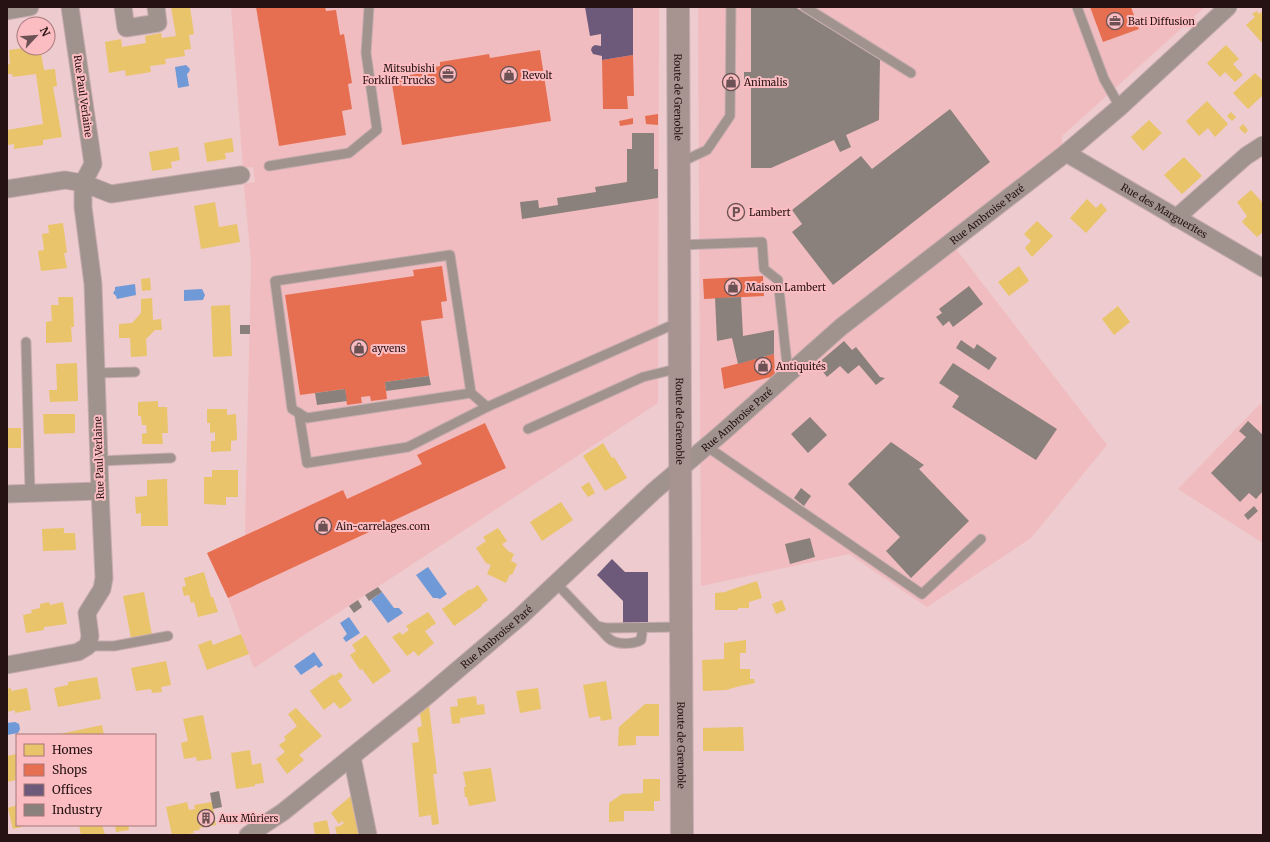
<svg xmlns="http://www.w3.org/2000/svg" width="1270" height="842" font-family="Merriweather,serif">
<rect width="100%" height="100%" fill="#edcbce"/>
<g fill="#f1bcbf">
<path d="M 231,7 L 659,7 L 658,403 L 254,668 L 228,598 L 207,553 L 245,535 L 251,263 L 244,184 L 255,182 L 253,167 L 243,168 Z"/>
<path d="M 698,7 L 1205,7 L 1062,136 L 1062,168 L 956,249 L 1107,445 L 1031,538 L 927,607 L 849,554 L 701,586 Z"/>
<path d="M 1260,404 L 1263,407 L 1263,543 L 1178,489 Z"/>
</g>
<g fill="#7099d8">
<path d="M 186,65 L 190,69 L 189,72 L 187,74 L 189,86 L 178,88 L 175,67 Z"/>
<path d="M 135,284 L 136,295 L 117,299 L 116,296 L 113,293 L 115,290 L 115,287 Z"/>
<path d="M 202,289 L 205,295 L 203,300 L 184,301 L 184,290 Z"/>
<path d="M 428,567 L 447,594 L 440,599 L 437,598 L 433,598 L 416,575 Z"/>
<path d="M 382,592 L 394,608 L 399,608 L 403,613 L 388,623 L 371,600 Z"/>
<path d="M 349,617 L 360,633 L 346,642 L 343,638 L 347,634 L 340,623 Z"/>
<path d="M 314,652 L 323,665 L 319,668 L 316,665 L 301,675 L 294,666 Z"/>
<path d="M 15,722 L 19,724 L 20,729 L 18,733 L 7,735 L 7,723 Z"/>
</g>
<g fill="#e9c46a">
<path d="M 171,7 L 190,7 L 194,34 L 189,35 L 191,49 L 184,50 L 185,56 L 165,59 L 166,64 L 150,66 L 151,72 L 126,76 L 125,70 L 109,73 L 105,42 L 121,39 L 122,47 L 146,43 L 145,36 L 161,33 L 162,38 L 176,36 Z"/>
<path d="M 1257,11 L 1259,14 L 1263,11 L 1263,44 L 1246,25 L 1255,17 L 1252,14 Z"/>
<path d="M 1226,45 L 1239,59 L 1233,64 L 1243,75 L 1235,82 L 1225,72 L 1220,77 L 1207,63 Z"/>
<path d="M 24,48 L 40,48 L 44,70 L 55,69 L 57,86 L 53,87 L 62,137 L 43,140 L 43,145 L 14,149 L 14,144 L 7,145 L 7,130 L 43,124 L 36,74 L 13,77 L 12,74 L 7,74 L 7,65 L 10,64 L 9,50 Z"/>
<path d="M 1255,73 L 1263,81 L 1263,95 L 1248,109 L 1233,93 Z"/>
<path d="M 1207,101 L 1228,124 L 1215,137 L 1208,128 L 1199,136 L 1186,121 Z"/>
<path d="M 1231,112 L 1236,117 L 1232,121 L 1227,116 Z"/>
<path d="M 1149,120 L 1162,133 L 1143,151 L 1131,137 Z"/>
<path d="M 1243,124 L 1248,130 L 1245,134 L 1239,128 Z"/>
<path d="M 232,138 L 234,152 L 225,153 L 226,159 L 207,162 L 204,143 Z"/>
<path d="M 178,147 L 180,160 L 171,162 L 172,168 L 152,171 L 149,152 Z"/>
<path d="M 1184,157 L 1202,176 L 1182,194 L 1164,175 Z"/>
<path d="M 1251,190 L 1263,203 L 1263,216 L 1262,218 L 1263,219 L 1263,232 L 1257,237 L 1242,222 L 1247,216 L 1237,202 Z"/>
<path d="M 1087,199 L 1096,208 L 1101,203 L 1107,210 L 1086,233 L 1070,218 Z"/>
<path d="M 215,202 L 219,227 L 237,224 L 240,242 L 201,249 L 194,206 Z"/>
<path d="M 1037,221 L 1053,236 L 1032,257 L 1025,248 L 1031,241 L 1024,234 Z"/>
<path d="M 63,223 L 67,253 L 64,253 L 67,268 L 41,271 L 38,251 L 44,250 L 42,234 L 49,233 L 48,225 Z"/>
<path d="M 1019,266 L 1029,281 L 1009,296 L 998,282 Z"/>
<path d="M 150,278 L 151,290 L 142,291 L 141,279 Z"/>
<path d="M 58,297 L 73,297 L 74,327 L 71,327 L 72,342 L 46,343 L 46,322 L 52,321 L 51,305 L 59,305 Z"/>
<path d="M 152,298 L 153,320 L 161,319 L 162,330 L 155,330 L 146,339 L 147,356 L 131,357 L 130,338 L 119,338 L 119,324 L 132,323 L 141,313 L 141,299 Z"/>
<path d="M 230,305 L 232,356 L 213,357 L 211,306 Z"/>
<path d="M 1118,306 L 1130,322 L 1114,335 L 1102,319 Z"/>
<path d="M 77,363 L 78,401 L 50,402 L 49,390 L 57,390 L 56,364 Z"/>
<path d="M 158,401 L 158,407 L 167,407 L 168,433 L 162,433 L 163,444 L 142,444 L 142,434 L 147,433 L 146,425 L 142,425 L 141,416 L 138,416 L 138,402 Z"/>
<path d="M 207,409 L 227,409 L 227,415 L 236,414 L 237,440 L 231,441 L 231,451 L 211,452 L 211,441 L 215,441 L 215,432 L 210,433 L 210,423 L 207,423 Z"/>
<path d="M 43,414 L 75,414 L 75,433 L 44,434 Z"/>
<rect x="7" y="428" width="14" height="20"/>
<path d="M 603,443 L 612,458 L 614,457 L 627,478 L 605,491 L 583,456 Z"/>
<path d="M 212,470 L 238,470 L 238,497 L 226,497 L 226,505 L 204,504 L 204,477 L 212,477 Z"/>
<path d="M 167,479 L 168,526 L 141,526 L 141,513 L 136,514 L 135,497 L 147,496 L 147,480 Z"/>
<path d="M 589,482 L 595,493 L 588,497 L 581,487 Z"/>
<path d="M 561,502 L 573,520 L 542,541 L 530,522 Z"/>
<path d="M 64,528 L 64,533 L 75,533 L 76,550 L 43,551 L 42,529 Z"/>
<path d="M 498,528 L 507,541 L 502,544 L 508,551 L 514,554 L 511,561 L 517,564 L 512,575 L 510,574 L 506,583 L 487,574 L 491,565 L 486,563 L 476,548 L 486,541 L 483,537 Z"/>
<path d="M 204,572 L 211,597 L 213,597 L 218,612 L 198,617 L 194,602 L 191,603 L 189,595 L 184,596 L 182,587 L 186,586 L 184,578 Z"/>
<path d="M 757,581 L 762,598 L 749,602 L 749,608 L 738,608 L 738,610 L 715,610 L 715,593 L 726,592 L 727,591 Z"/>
<path d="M 478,585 L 488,600 L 481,605 L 482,606 L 454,626 L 442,609 L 470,589 L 471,590 Z"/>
<path d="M 144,592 L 152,635 L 131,638 L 123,596 Z"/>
<path d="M 782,600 L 786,610 L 776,614 L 772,604 Z"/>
<path d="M 49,602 L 50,605 L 63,602 L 67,624 L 44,627 L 44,630 L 26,633 L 23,615 L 32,613 L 31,610 L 40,608 L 40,604 Z"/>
<path d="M 428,612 L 436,623 L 425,631 L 434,643 L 418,656 L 414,651 L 407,656 L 392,637 L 400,632 L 402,635 L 409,630 L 406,626 Z"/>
<path d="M 241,634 L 249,654 L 207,670 L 198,645 L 211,640 L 213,645 Z"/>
<path d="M 366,635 L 391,671 L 373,684 L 362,669 L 360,670 L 350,655 L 356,651 L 352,645 Z"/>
<path d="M 746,640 L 746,653 L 740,653 L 740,669 L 750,669 L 750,679 L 754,679 L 755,683 L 740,686 L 726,690 L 703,691 L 702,660 L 724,659 L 724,643 Z"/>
<path d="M 166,661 L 171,685 L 161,687 L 162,692 L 152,693 L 151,689 L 136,691 L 131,668 Z"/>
<path d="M 340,672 L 343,676 L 338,681 L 352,700 L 340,709 L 334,702 L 324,710 L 310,691 L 333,674 L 334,676 Z"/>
<path d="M 97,677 L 101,699 L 58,707 L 54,688 L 68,685 L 68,682 Z"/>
<path d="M 606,681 L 612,719 L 601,721 L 600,716 L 589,718 L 583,685 Z"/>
<path d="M 11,688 L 11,691 L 27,688 L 31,710 L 15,713 L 15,710 L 7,712 L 7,689 Z"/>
<path d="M 538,688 L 541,709 L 520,713 L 516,691 Z"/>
<path d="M 476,696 L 477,705 L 484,704 L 485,714 L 460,718 L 460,723 L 452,724 L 450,707 L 458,706 L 457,699 Z"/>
<path d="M 645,704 L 659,704 L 659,736 L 636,736 L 636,745 L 618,746 L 619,727 Z"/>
<path d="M 429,706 L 437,774 L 433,774 L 439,824 L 432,825 L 431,815 L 419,817 L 412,743 L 419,742 L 417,728 L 422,726 L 420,714 Z"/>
<path d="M 296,708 L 322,736 L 299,755 L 304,760 L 287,774 L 276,759 L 285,752 L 279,745 L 286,740 L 284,737 L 297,726 L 288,714 Z"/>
<path d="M 203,715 L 212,759 L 197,761 L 196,757 L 184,759 L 181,743 L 188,741 L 183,719 Z"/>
<path d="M 102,725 L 104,735 L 60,735 L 60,734 Z"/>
<path d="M 743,727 L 744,751 L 703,751 L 703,728 Z"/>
<path d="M 250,750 L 252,765 L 261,763 L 264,783 L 255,784 L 255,786 L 236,789 L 231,753 Z"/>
<path d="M 17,754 L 17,776 L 15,777 L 16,780 L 7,782 L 7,756 Z"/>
<path d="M 491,768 L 496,801 L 469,806 L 467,797 L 465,797 L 464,787 L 466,787 L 463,772 Z"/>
<path d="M 643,779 L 660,779 L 660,801 L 654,801 L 654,811 L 624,811 L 624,821 L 609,822 L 609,803 L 622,794 L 643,793 Z"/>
<path d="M 352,795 L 360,835 L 337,835 L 335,827 L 340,826 L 344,823 L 342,821 L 339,824 L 331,813 Z"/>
<path d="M 187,802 L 189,810 L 195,809 L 194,805 L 212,802 L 216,825 L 199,828 L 200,830 L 193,831 L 194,833 L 183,835 L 172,835 L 166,807 Z"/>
<path d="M 17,805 L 17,825 L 25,826 L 13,829 L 8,808 Z"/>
<path d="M 327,820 L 330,835 L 315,835 L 313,823 Z"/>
<path d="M 79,825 L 102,825 L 105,835 L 81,835 Z"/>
<path d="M 115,825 L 128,825 L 129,830 L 116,832 Z"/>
</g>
<g fill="#e76f51">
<path d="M 256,7 L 325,7 L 326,11 L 336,10 L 340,35 L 344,34 L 352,83 L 348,84 L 352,109 L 342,111 L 346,135 L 279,146 Z"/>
<path d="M 1090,7 L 1131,7 L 1139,29 L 1103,42 Z"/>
<path d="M 540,50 L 551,121 L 402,145 L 391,78 L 416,74 L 415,70 L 440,66 L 440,62 L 489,54 L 490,58 Z"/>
<path d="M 633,55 L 634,96 L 627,96 L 628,109 L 603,109 L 602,60 Z"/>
<path d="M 658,114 L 658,125 L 646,124 L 645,116 Z"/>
<path d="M 633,118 L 633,124 L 620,126 L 619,121 Z"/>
<path d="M 442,266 L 447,301 L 441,302 L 443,318 L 421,321 L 429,376 L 385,382 L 387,399 L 371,401 L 370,396 L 361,397 L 362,403 L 347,405 L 345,389 L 300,395 L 285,295 L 414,276 L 413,270 Z"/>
<path d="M 763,276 L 764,296 L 704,299 L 703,279 Z"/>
<path d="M 774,354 L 775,376 L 724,389 L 721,368 Z"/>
<path d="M 485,423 L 506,468 L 228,598 L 207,553 L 343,490 L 347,499 L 422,464 L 417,455 Z"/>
</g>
<g fill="#6d597a">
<path d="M 585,7 L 633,7 L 633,55 L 602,60 L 602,56 L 593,54 L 591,50 L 592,47 L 595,45 L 601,46 L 601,34 L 590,36 Z"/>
<path d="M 612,559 L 625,572 L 648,572 L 648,624 L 623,624 L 623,601 L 597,575 Z"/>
</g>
<g fill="#8a817c">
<path d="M 751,7 L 795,7 L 880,59 L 879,120 L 846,135 L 851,147 L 840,152 L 834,140 L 771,168 L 751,168 L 751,88 L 744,87 L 744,72 L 751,72 Z"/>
<path d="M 950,109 L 990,162 L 833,285 L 792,232 L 802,224 L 792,210 L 861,156 L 872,169 Z"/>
<path d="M 632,133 L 654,133 L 654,169 L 658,169 L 658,198 L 522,219 L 520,202 L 538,200 L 539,208 L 558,205 L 557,198 L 596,192 L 595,187 L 627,182 L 627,149 L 632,149 Z"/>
<path d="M 969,286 L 983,304 L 953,327 L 949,321 L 943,326 L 936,317 L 942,313 L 939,309 Z"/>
<path d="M 741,297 L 743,336 L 774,330 L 774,354 L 738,364 L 732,338 L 717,341 L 715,298 Z"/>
<rect x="240" y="325" width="10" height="9"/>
<path d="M 961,340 L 974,349 L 977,344 L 997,358 L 989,370 L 956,348 Z"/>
<path d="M 844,341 L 852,350 L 856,347 L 880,377 L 885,378 L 876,385 L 859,365 L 848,374 L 840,366 L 827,377 L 817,364 Z"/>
<path d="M 953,363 L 1057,429 L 1036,460 L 952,407 L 959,396 L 939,383 Z"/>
<path d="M 429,376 L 431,385 L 386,391 L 385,382 Z"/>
<path d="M 345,389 L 347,401 L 317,405 L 315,393 Z"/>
<path d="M 810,417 L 827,435 L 808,453 L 791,434 Z"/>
<path d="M 1248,421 L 1263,435 L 1263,491 L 1256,499 L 1249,493 L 1240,502 L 1211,473 L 1246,437 L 1239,431 Z"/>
<path d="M 891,442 L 924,465 L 919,469 L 969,521 L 911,578 L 886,551 L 900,537 L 848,484 Z"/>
<path d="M 801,488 L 811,496 L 804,506 L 794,498 Z"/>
<path d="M 1254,506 L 1258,511 L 1248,520 L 1244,515 Z"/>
<path d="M 810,538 L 815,557 L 790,564 L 785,544 Z"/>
<path d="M 378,587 L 382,592 L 369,601 L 365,595 Z"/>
<path d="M 358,600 L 362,607 L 354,613 L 349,606 Z"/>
<path d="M 219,791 L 222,807 L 213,809 L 210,793 Z"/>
</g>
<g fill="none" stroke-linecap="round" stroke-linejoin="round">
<g stroke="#c7acaf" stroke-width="11">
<g id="service">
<path d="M 805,7 L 911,73"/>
<path d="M 1077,7 L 1104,79 L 1120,107"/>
<path d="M 679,163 L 707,150 L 730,116 L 731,7"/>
<path d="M 269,166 L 349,153 L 377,130 L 366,53 L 369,7"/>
<path d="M 680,245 L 762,242 L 764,269 L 778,280 L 788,374"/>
<path d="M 26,342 L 30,493"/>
<path d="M 97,373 L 135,372"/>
<path d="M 471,393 L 307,418 L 292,409 L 275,281 L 450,255 L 471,393 L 487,407 L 679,322"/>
<path d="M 299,413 L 307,463 L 408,447 L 487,407"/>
<path d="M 528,429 L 643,377 L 680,368"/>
<path d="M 706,446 L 922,594 L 981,539"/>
<path d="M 99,461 L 171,458"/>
<path d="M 556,583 L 597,626 L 606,628 L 681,627"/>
<path d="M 597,626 C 602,630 606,637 611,640 C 619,645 634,644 641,640 L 642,633"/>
<path d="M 88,646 L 114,646 L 168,636"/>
</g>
</g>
<g stroke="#c7acaf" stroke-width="19">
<g id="minor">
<path d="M 123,7 L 126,28 L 158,23 L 156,7"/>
<path d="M 7,11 L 30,7"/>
<path id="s1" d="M 1066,153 L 1263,268"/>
<path d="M 7,189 L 65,180 L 83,183 L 111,194 L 241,175"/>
<path d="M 1176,218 L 1246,156 L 1263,145"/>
<path d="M 7,494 L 100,491"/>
<path d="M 7,665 L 78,652 L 88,646 L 90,636 L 87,613 L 102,589 L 104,578 L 100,491 L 93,284 L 83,207 L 83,183 L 93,164 L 70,7"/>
<path d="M 352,757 L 368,835"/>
<path id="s2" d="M 248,835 L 283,812 L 427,696 L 521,616 L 654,491 L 722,433 L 841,327 L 1066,153 L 1120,107 L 1228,7"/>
</g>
</g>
<g stroke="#c7acaf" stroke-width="24">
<g id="primary">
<path id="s3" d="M 678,7 L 682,835"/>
</g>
</g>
<use href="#service" stroke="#a0938e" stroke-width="9"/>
<use href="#minor" stroke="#a0938e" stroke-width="17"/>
<use href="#primary" stroke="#a79491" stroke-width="22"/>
</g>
<defs>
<g id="office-ring" transform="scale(0.9)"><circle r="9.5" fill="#fbbdc1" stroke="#6c5254" stroke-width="1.5"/><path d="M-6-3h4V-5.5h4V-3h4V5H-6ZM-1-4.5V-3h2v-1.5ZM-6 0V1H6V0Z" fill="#6c5254"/></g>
<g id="shop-ring" transform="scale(0.9)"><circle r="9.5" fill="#fbbdc1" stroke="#6c5254" stroke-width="1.5"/><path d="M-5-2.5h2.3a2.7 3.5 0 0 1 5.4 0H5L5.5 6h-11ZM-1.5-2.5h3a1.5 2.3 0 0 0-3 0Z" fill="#6c5254"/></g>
<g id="parking-ring" transform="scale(0.9)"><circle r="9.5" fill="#fbbdc1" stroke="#6c5254" stroke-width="1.5"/><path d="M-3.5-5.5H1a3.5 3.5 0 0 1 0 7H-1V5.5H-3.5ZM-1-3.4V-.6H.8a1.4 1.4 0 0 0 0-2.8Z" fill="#6c5254"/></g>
<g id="building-ring" transform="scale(0.9)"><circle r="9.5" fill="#fbbdc1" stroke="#6c5254" stroke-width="1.5"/><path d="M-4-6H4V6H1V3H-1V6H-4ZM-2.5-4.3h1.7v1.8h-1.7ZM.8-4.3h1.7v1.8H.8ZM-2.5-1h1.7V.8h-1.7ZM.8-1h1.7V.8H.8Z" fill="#6c5254"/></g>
</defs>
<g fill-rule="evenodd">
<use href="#office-ring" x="1115" y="21"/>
<use href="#office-ring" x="448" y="74"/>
<use href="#shop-ring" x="509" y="75"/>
<use href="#shop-ring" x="731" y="82"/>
<use href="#parking-ring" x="736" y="212"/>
<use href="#shop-ring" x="733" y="287"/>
<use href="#shop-ring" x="359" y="348"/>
<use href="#shop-ring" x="763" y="366"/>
<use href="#shop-ring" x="323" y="526"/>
<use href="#building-ring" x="206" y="818"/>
</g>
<g text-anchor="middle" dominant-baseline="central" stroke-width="4" stroke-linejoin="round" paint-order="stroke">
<g font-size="10" fill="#261113" stroke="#fbbdc1" text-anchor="start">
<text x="1128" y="21">Bati Diffusion</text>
<text x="435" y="68" text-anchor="end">Mitsubishi<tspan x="435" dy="12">Forklift Trucks</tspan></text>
<text x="522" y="75">Revolt</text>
<text x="744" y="82">Animalis</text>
<text x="749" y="212">Lambert</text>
<text x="746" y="287">Maison Lambert</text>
<text x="372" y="348">ayvens</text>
<text x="776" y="366">Antiquités</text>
<text x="336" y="526">Ain-carrelages.com</text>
<text x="219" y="818">Aux Mûriers</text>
</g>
<g font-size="10" fill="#261113" stroke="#fbbdc1">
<text transform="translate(83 96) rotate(82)">Rue Paul Verlaine</text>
<text stroke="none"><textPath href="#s3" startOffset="90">Route de Grenoble</textPath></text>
<text stroke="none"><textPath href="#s1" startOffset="114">Rue des Marguerites</textPath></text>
<text stroke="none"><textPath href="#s2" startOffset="966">Rue Ambroise Paré</textPath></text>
<text stroke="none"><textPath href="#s2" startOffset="642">Rue Ambroise Paré</textPath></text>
<text stroke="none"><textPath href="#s3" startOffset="414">Route de Grenoble</textPath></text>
<text transform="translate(99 458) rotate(-92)">Rue Paul Verlaine</text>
<text stroke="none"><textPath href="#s2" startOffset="318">Rue Ambroise Paré</textPath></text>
<text stroke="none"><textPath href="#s3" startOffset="738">Route de Grenoble</textPath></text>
</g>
</g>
<rect width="1270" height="842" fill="none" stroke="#261113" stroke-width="16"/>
<rect x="16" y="734" width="140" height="92" fill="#fbbdc1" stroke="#a6787b"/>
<rect x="24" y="744" width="20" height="12" fill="#e9c46a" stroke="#a6787b"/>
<text x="52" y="754" font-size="12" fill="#261113">Homes</text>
<rect x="24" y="764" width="20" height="12" fill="#e76f51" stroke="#a6787b"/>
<text x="52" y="774" font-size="12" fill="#261113">Shops</text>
<rect x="24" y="784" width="20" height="12" fill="#6d597a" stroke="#a6787b"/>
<text x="52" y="794" font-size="12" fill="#261113">Offices</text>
<rect x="24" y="804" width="20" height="12" fill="#8a817c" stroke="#a6787b"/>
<text x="52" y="814" font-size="12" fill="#261113">Industry</text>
<g transform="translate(36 36) rotate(64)"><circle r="19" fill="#fbbdc1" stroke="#a6787b"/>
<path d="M0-3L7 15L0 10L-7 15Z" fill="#6c5254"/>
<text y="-6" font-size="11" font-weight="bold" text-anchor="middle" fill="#261113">N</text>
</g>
</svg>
